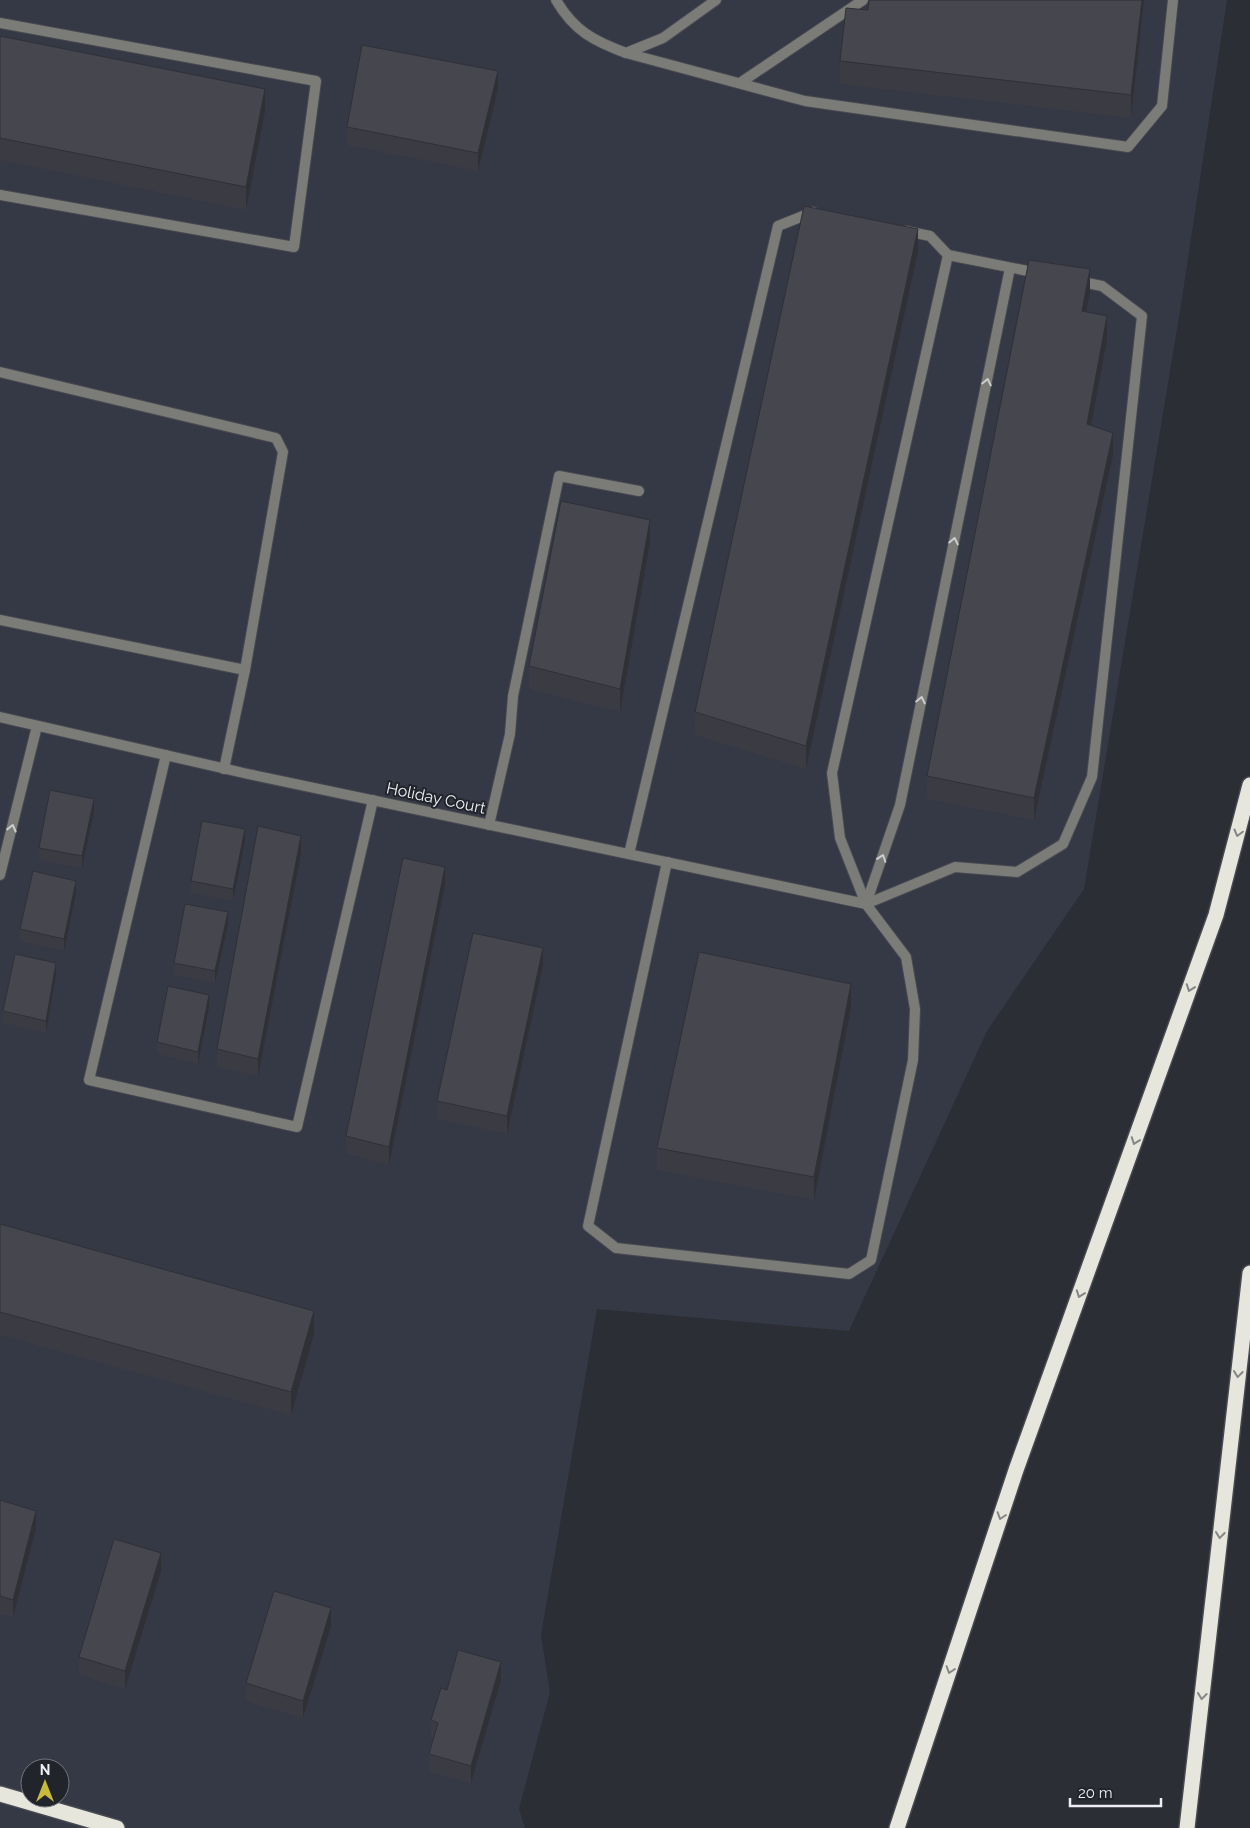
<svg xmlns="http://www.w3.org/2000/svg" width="1250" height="1828" font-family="Raleway,sans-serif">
<rect width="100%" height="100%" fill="#2c2e35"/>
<path fill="#353845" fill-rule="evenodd" d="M 0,0 L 1227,0 L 1181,305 L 1084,889 L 987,1031 L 849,1331 L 597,1309 L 541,1635 L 550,1692 L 519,1809 L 525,1828 L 0,1828 ZM 30,1768 L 60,1768 L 60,1798 L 30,1798 Z"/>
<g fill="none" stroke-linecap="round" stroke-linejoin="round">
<g stroke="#474950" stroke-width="12">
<g id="lane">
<path d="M 556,0 C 574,31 594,41 626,53 L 663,38 L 716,0"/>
<path d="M 0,23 L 316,81 L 294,247 L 0,195"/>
<path d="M 626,53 L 805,101 L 1128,147 L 1162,106 L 1173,0"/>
<path d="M 740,83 L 863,0"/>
<path d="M 948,255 L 1038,273"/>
<path d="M 0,372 L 276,438 L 283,452 L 245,670 L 224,769"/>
<path d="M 0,620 L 245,670"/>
<path d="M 166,755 L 89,1080 L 297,1127 L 373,800"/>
<path d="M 489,825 L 510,734 L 513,696 L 559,476 L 639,491"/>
<path d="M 629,854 L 778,226 L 813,212"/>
<path d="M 667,862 L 588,1226 L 616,1248 L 849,1274 L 871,1260 L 913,1060 L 915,1009 L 906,957 L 866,904 L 840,838 L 832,773 L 948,255 L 930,236 L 906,231"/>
<path d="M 0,875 L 37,726"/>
<path d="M 866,904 L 955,867 L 1017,872 L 1063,844 L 1092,777 L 1142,316 L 1102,286 L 1077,281"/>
<path d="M 866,904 L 900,805 L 1010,268"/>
</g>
</g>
<g stroke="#474950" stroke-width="12">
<path id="street" d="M 0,717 L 248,774 L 866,904"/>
</g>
<g stroke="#474950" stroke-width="18">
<g id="highway">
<path d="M 0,1794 L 117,1828"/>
<path d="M 897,1828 L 1016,1470 L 1216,915 L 1250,785"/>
<path d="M 1187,1828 L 1250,1273"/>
</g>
</g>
<use href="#lane" stroke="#7b7b77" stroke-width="10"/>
<use href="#street" stroke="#7b7b77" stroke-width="10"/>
<use href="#highway" stroke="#e6e6dc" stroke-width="15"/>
</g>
<g fill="#3b3c43">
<path d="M 869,0 L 1144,0 L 1131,118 L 840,84 L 840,61 L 868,10 Z"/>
<path d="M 0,36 L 265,111 L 246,210 L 0,160 Z"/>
<path d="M 498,89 L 478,171 L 347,145 L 347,127 Z"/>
<path d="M 918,251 L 806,769 L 695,735 L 695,712 Z"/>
<path d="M 1090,292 L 1086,312 L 1107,339 L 1091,425 L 1113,455 L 1034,820 L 927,799 L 927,776 Z"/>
<path d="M 650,542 L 620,712 L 529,689 L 529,666 Z"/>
<path d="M 94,811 L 82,868 L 39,860 L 39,848 Z"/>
<path d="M 245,841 L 233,901 L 191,893 L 191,881 Z"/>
<path d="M 301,854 L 258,1076 L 217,1067 L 217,1049 Z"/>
<path d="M 445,885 L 389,1165 L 346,1154 L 346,1136 Z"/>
<path d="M 76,893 L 64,951 L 20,941 L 20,929 Z"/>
<path d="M 228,924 L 215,983 L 174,975 L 174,963 Z"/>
<path d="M 543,965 L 507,1134 L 437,1119 L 437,1101 Z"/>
<path d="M 56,975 L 46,1033 L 3,1023 L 3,1011 Z"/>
<path d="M 209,1007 L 198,1064 L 157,1054 L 157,1042 Z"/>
<path d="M 851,1007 L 814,1200 L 657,1170 L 657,1148 Z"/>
<path d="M 0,1224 L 314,1334 L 291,1415 L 0,1335 Z"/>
<path d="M 0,1500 L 36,1528 L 13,1617 L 0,1614 Z"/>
<path d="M 161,1571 L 125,1689 L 79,1675 L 79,1657 Z"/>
<path d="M 331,1626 L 303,1718 L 246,1701 L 246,1683 Z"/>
<path d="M 501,1680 L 471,1783 L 429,1772 L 429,1754 L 434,1739 L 431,1738 L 431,1720 Z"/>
</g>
<g fill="#303137">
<path d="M 1142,0 L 1144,0 L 1131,118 L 1131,95 Z"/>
<path d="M 498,71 L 498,89 L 478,171 L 478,153 Z"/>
<path d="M 265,89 L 265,111 L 246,210 L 246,187 Z"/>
<path d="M 918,229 L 918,251 L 806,769 L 806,746 Z"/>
<path d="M 1090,269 L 1090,292 L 1082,333 L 1082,311 Z"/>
<path d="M 1107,316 L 1107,339 L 1087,447 L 1087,424 Z"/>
<path d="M 1113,433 L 1113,455 L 1034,820 L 1034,798 Z"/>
<path d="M 650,520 L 650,542 L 620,712 L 620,689 Z"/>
<path d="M 94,799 L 94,811 L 82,868 L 82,856 Z"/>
<path d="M 245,829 L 245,841 L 233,901 L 233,889 Z"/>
<path d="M 301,836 L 301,854 L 258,1076 L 258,1059 Z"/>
<path d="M 445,867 L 445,885 L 389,1165 L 389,1147 Z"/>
<path d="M 76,881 L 76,893 L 64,951 L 64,939 Z"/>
<path d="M 228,912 L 228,924 L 215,983 L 215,971 Z"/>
<path d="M 543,948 L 543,965 L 507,1134 L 507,1116 Z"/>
<path d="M 56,963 L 56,975 L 46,1033 L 46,1021 Z"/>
<path d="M 851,984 L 851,1007 L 814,1200 L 814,1177 Z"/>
<path d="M 209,995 L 209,1007 L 198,1064 L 198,1052 Z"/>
<path d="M 314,1311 L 314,1334 L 291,1415 L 291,1392 Z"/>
<path d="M 36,1511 L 36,1528 L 13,1617 L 13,1600 Z"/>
<path d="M 161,1553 L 161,1571 L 125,1689 L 125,1671 Z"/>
<path d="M 331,1608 L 331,1626 L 303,1718 L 303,1701 Z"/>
<path d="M 501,1662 L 501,1680 L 471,1783 L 471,1766 Z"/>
</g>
<g fill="#45464e" stroke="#303137">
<path d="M 869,0 L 1142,0 L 1131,95 L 840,61 L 846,8 L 868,10 Z"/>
<path d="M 0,36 L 265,89 L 246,187 L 0,138 Z"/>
<path d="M 362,45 L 498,71 L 478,153 L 347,127 Z"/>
<path d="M 804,206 L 918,229 L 806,746 L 695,712 Z"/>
<path d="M 1029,260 L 1090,269 L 1082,311 L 1107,316 L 1087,424 L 1113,433 L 1034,798 L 927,776 Z"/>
<path d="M 561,501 L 650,520 L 620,689 L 529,666 Z"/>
<path d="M 50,790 L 94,799 L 82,856 L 39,848 Z"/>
<path d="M 202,821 L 245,829 L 233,889 L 191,881 Z"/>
<path d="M 258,826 L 301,836 L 258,1059 L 217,1049 Z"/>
<path d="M 403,858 L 445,867 L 389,1147 L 346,1136 Z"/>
<path d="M 33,871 L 76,881 L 64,939 L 20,929 Z"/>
<path d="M 185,904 L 228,912 L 215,971 L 174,963 Z"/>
<path d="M 473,933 L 543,948 L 507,1116 L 437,1101 Z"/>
<path d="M 699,952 L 851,984 L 814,1177 L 657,1148 Z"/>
<path d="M 15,954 L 56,963 L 46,1021 L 3,1011 Z"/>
<path d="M 168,986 L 209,995 L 198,1052 L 157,1042 Z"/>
<path d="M 0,1224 L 314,1311 L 291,1392 L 0,1312 Z"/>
<path d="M 0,1500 L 36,1511 L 13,1600 L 0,1596 Z"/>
<path d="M 114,1539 L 161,1553 L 125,1671 L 79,1657 Z"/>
<path d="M 274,1591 L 331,1608 L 303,1701 L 246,1683 Z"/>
<path d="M 458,1650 L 501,1662 L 471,1766 L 429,1754 L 438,1723 L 431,1720 L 441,1688 L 447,1690 Z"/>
</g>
<defs><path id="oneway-chevron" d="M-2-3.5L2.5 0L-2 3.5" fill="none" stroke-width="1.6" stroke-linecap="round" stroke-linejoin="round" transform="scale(1.25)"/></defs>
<g stroke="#cccdcf">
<use href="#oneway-chevron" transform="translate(987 382) rotate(-78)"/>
<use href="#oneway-chevron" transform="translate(954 541) rotate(-78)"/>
<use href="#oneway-chevron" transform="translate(921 700) rotate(-78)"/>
<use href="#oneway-chevron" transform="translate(12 828) rotate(-76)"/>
<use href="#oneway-chevron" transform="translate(882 858) rotate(-71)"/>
</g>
<g stroke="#848584">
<use href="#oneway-chevron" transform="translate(1238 833) rotate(105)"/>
<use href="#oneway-chevron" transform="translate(1190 988) rotate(110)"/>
<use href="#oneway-chevron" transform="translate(1135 1141) rotate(110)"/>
<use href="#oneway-chevron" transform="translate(1080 1294) rotate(110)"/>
<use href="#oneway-chevron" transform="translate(1238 1374) rotate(97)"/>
<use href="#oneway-chevron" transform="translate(1001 1516) rotate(108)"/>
<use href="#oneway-chevron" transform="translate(1220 1535) rotate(97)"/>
<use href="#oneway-chevron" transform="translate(950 1670) rotate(108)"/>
<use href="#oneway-chevron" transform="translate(1202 1696) rotate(97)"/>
</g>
<g text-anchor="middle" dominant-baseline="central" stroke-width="4" stroke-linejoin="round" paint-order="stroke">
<g font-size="16" fill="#eff0f5" stroke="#22242b">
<text transform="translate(436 798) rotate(12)">Holiday Court</text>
</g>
</g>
<g transform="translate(45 1783)"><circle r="24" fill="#22242b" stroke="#74767c"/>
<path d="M0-4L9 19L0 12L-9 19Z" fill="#c9ba3a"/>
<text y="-8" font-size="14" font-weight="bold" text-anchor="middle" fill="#eff0f5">N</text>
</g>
<path d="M1070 1798v8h91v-8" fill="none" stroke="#eff0f5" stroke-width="2.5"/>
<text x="1078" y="1798" font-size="15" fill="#eff0f5" stroke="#22242b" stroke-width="4" paint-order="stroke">20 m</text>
</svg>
